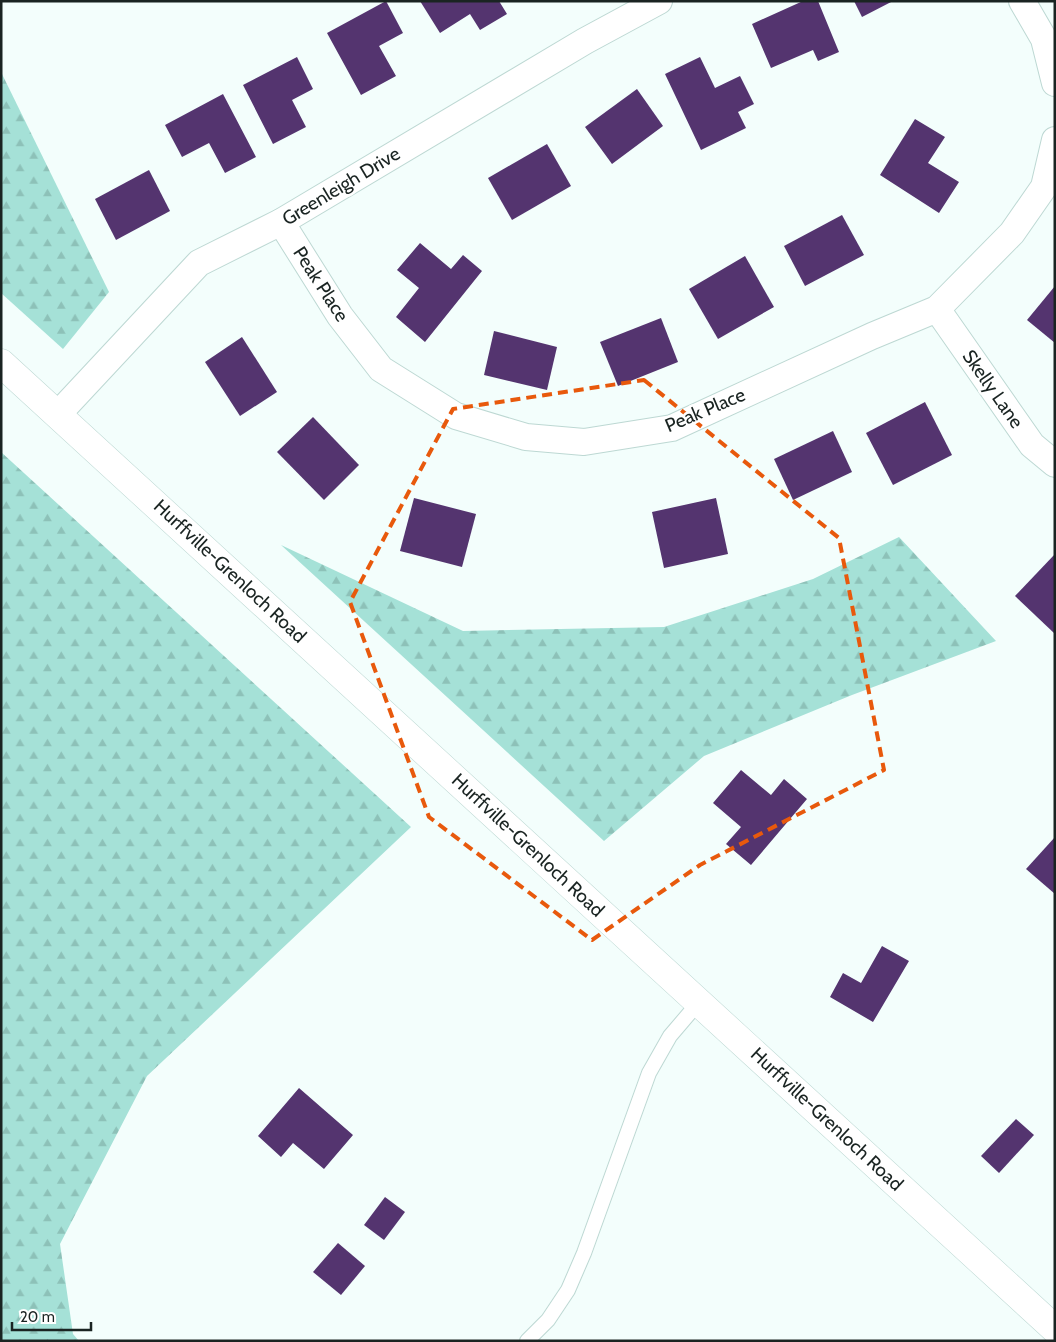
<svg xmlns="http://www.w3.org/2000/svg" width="1056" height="1342" font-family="Cabin,sans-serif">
<defs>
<pattern id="forest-firs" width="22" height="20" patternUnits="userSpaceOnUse" patternTransform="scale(1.25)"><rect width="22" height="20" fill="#a5e1d7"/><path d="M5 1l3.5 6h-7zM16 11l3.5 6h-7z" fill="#8dc1b8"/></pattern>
</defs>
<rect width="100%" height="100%" fill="#f3fefc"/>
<g fill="url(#forest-firs)">
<path d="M 1,72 L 109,292 L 63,349 L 1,293 Z"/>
<path d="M 1,452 L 411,827 L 147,1076 L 60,1244 L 73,1334 L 79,1341 L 1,1341 Z"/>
<path d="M 899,537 L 996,641 L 852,695 L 704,756 L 604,841 L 281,545 L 463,631 L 664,627 L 813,579 Z"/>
</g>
<g fill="#54346f">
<path d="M 386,1 L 403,33 L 379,46 L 396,76 L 361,95 L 327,33 Z"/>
<path d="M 420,1 L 499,1 L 507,14 L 480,30 L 470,14 L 440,33 Z"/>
<path d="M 803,1 L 818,1 L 839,52 L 818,61 L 813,50 L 771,68 L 752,24 Z"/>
<path d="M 854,1 L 893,1 L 862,17 Z"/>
<path d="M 297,57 L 313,89 L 292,100 L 306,127 L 273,144 L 243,85 Z"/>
<path d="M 700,57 L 715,88 L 740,76 L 754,104 L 738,112 L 746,128 L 701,150 L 665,74 Z"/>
<path d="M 637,89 L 663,126 L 612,164 L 585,127 Z"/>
<path d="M 223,94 L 256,157 L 225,173 L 209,143 L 182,157 L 165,125 Z"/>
<path d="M 915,119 L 945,137 L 928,163 L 959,182 L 939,213 L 880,175 Z"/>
<path d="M 547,144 L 571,186 L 512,220 L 488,178 Z"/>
<path d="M 149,170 L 170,211 L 116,240 L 95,199 Z"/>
<path d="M 842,215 L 864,255 L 805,286 L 784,246 Z"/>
<path d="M 420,243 L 451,269 L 463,255 L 482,271 L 425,342 L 396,317 L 419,288 L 397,270 Z"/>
<path d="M 745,256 L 774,307 L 718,339 L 689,289 Z"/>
<path d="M 1055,286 L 1055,343 L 1027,320 Z"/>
<path d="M 661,318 L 678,362 L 618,386 L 600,342 Z"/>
<path d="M 494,331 L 557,347 L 547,390 L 484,375 Z"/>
<path d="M 242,337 L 277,392 L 240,416 L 205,362 Z"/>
<path d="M 925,402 L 952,455 L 893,485 L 866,433 Z"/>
<path d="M 313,417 L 359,465 L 324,500 L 277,452 Z"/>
<path d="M 833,431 L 852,472 L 793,500 L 774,459 Z"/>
<path d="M 414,498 L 476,514 L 462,567 L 400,551 Z"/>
<path d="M 716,498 L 728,554 L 664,568 L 652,512 Z"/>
<path d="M 1055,554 L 1055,634 L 1015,596 Z"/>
<path d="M 741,770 L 771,795 L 784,779 L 807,799 L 751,865 L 726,844 L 741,827 L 713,803 Z"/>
<path d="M 1055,837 L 1055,894 L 1026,869 Z"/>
<path d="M 882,946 L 909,961 L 873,1022 L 830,997 L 843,973 L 861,983 Z"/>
<path d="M 299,1088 L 353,1135 L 324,1169 L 293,1143 L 281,1157 L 258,1136 Z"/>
<path d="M 1016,1119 L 1034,1135 L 999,1173 L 981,1156 Z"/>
<path d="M 385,1197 L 405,1212 L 384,1240 L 364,1225 Z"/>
<path d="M 338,1243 L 365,1266 L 341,1295 L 313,1272 Z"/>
</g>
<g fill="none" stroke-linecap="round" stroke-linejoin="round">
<g stroke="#bdd8d3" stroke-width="16">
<path id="lane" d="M 527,1341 L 548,1320 L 568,1290 L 584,1253 L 649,1073 L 670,1036 L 699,1002"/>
</g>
<g stroke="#bdd8d3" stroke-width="28">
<g id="street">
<path d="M 1022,1 L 1044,39 L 1055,83"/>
<path d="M 281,222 L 340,316 L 381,369 L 456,416 L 526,437 L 584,442 L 672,428 L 872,336 L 937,309 L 1012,233 L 1044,187 L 1055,140"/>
<path d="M 937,309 L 1032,445 L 1055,464"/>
<path d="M 59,413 L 199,263 L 281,222 L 585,41 L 659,1"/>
</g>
</g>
<g stroke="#bdd8d3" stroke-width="29">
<path id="secondary" d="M 1,363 L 1055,1329"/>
</g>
<use href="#lane" stroke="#fff" stroke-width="14"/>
<use href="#street" stroke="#fff" stroke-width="26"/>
<use href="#secondary" stroke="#fff" stroke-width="28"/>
</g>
<path fill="none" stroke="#e8590c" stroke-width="4" stroke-dasharray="10 6" stroke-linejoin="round" d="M 644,380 L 839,538 L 884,770 L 700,865 L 592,940 L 429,817 L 350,602 L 453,409 Z"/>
<g text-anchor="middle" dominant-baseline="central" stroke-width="5" stroke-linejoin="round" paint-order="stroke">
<g font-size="19" fill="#1a2422" stroke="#fff">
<text transform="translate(341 186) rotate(-31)">Greenleigh Drive</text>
<text transform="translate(321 284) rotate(57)">Peak Place</text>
<text transform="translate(993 389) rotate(55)">Skelly Lane</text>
<text transform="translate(705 410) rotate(-23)">Peak Place</text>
<text transform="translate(230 571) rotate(43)">Hurffville-Grenloch Road</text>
<text transform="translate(528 845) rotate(43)">Hurffville-Grenloch Road</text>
<text transform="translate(827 1119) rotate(43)">Hurffville-Grenloch Road</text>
</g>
</g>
<rect width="1056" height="1342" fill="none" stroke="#1a2422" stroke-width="5"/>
<path d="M12 1322v8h79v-8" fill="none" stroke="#1a2422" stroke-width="2.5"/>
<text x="20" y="1322" font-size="15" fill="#1a2422" stroke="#ffffff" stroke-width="4" paint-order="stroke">20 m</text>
</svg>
